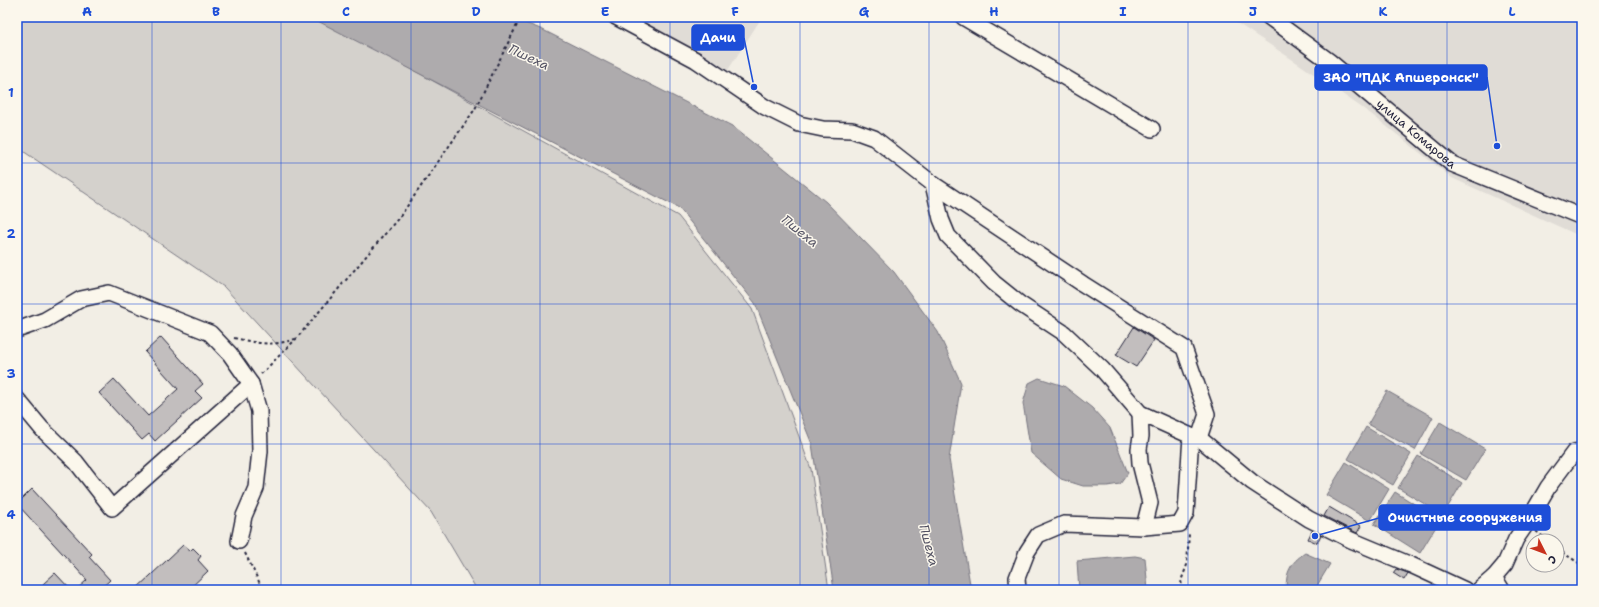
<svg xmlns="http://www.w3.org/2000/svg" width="1599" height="607" font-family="'Shantell Sans',sans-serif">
<rect width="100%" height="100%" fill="#f2eee5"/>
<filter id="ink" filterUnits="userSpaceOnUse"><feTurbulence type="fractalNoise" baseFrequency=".025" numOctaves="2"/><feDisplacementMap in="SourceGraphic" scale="8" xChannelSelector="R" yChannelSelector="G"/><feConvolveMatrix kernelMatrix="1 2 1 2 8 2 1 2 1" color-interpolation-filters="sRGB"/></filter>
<g filter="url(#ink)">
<g fill="#e0dcd6">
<path d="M 635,17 L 762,17 L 728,70 Z"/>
<path d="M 1228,17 L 1582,17 L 1582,237 L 1452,178 L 1371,114 L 1299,64 Z"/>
</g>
<path fill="#d4d1cc" stroke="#7b7a84" d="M 17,17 L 317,17 L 678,216 L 752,309 L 811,469 L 829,590 L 477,590 L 431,512 L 224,287 L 17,147 Z"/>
<g fill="#aeabad" stroke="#76747f">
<path d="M 310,17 L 510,17 L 543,30 L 732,126 L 826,202 L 894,272 L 938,332 L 961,383 L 949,459 L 971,590 L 834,590 L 812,444 L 755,303 L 679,208 Z"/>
<path d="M 1039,378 L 1064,386 L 1092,408 L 1110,428 L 1128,473 L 1120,484 L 1107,486 L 1083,486 L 1061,479 L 1031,453 L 1023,403 L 1029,383 Z"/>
<path d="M 1387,391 L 1433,417 L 1415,450 L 1368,424 Z"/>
<path d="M 1440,422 L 1485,449 L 1466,480 L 1421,454 Z"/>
<path d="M 1366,427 L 1411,454 L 1393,485 L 1348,459 Z"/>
<path d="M 1418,456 L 1462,483 L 1443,515 L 1398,488 Z"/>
<path d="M 1346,462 L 1389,489 L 1370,521 L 1326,495 Z"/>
<path d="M 1395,492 L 1440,520 L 1420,553 L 1374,524 Z"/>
<path d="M 1305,553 L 1330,564 L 1318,584 L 1316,590 L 1286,590 C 1286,572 1290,563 1305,553 Z"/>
<path d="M 1135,556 L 1145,558 L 1148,590 L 1079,590 L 1077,561 Z"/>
</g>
<g fill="#c2bebe" stroke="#22223b">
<path d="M 1134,327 L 1154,340 L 1136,367 L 1116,355 Z"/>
<path d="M 161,337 L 203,384 L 195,391 L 202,398 L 155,441 L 149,434 L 142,440 L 99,393 L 114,379 L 148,416 L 178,389 L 145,352 Z"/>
<path d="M 32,489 L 92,554 L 89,557 L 110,580 L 99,590 L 76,590 L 87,580 L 17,504 Z"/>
<path d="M 1329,507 L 1361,526 L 1357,533 L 1324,516 Z"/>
<path d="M 1312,531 L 1321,535 L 1317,543 L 1308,539 Z"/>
<path d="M 183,545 L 190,551 L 193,548 L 201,556 L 198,560 L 208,571 L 188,590 L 135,590 Z"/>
<path d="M 1396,569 L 1408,573 L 1404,580 L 1393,573 Z"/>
<path d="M 55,573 L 71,590 L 48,590 L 43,584 Z"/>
</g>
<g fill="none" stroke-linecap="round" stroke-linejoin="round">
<g stroke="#22223b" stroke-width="18">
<g id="minor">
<path d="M 616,17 L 696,60 L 765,107 L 799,124 L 823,129 L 852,130 L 874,138 L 933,184 L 941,219 L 948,236 L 994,283 L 1020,304 L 1064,333 L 1102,369 L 1140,413 L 1191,436 L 1199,438 L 1252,482 L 1309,519 L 1351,540 L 1411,565 L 1465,590"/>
<path d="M 963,17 L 1152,129"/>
<path id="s1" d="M 1269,17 L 1329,61 L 1452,164 L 1582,217"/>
<path d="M 933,184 L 1083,284 L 1184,348 L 1207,414 L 1199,438"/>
<path d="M 17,330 L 45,320 L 81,299 L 109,293 L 210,333 L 230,354 L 251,384 L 259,411 L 260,451 L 256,488 L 244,516 L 239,541"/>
<path d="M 17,399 L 42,429 L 76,462 L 112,508 L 251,384"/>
<path d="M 1140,413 L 1141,436 L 1139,449 L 1140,463 L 1150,503 L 1144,527"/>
<path d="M 1494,577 L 1502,590"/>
<path d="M 1018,590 L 1017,578 L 1027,552 L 1038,535 L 1064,524 L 1144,527 L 1180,524 L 1186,513 L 1191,436"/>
<path d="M 1479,590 L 1494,577 L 1505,564 L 1516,539 L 1527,523 L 1548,487 L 1574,452 L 1582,451"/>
</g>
</g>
<g stroke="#22223b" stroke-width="2" stroke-dasharray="3 3" stroke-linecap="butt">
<path d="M 234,338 C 258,343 271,347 295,339"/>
<path d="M 261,374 L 296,339 L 401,215 L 475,109 L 521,17"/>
<path d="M 1536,531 L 1548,541"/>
<path d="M 1557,549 L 1582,565"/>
<path d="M 245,553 L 263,590"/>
<path d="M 1183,590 L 1181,581 L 1187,565 L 1189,533"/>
</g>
<use href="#minor" stroke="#fbf7ec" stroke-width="15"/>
</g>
</g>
<path fill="none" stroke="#1d4ed8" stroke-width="1" stroke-opacity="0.55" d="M 152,17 L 152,590M 281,17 L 281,590M 411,17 L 411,590M 540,17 L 540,590M 670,17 L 670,590M 800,17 L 800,590M 929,17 L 929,590M 1059,17 L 1059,590M 1188,17 L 1188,590M 1318,17 L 1318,590M 1447,17 L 1447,590M 17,163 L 1582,163M 17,304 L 1582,304M 17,444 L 1582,444"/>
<g text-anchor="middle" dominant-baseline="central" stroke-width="3" stroke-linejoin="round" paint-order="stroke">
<g font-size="12" fill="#22223b" stroke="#fbf7ec">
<text stroke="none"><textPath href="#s1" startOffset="188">улица Комарова</textPath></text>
</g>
<g font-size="13" font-style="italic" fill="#535263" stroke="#fbf7ec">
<text transform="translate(529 57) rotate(25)">Пшеха</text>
<text transform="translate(800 231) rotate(39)">Пшеха</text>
<text transform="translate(929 545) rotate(75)">Пшеха</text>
</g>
</g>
<path fill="none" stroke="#1d4ed8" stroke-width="1.5" d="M754 87L744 38M1497 146L1487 77M1315 536L1379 518"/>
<g fill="#1d4ed8" stroke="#fbf7ec" stroke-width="1.5">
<circle cx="754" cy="87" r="4"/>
<circle cx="1497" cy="146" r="4"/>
<circle cx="1315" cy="536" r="4"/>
</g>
<g fill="#1d4ed8" stroke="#1d4ed8" stroke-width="1.5">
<rect x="692" y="25" width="52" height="25" rx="4"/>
<rect x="1315" y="65" width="172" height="25" rx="4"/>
<rect x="1379" y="505" width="171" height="25" rx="4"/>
</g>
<g font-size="13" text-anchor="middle" font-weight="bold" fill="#fff">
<text x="718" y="42">Дачи</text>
<text x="1401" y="82">ЗАО "ПДК Апшеронск"</text>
<text x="1465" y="522">Очистные сооружения</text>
</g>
<rect width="1599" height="607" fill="none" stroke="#fbf7ec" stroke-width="44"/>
<g transform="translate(1545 553) rotate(132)"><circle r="19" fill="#fbf7ec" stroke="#a4a2a5"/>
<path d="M0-3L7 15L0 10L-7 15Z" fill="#c8321e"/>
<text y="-6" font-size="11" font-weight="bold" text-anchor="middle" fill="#22223b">С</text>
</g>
<rect x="22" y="22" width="1555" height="563" fill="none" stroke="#1d4ed8" stroke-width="1.5"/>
<g font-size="13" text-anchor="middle" font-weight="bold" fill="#1d4ed8">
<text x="87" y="16">A</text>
<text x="216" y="16">B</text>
<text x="346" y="16">C</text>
<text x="476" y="16">D</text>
<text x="605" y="16">E</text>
<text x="735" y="16">F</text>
<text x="864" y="16">G</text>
<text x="994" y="16">H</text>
<text x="1123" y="16">I</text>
<text x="1253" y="16">J</text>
<text x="1383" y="16">K</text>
<text x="1512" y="16">L</text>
<text x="11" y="97">1</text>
<text x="11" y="238">2</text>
<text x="11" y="378">3</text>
<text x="11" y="519">4</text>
</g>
</svg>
